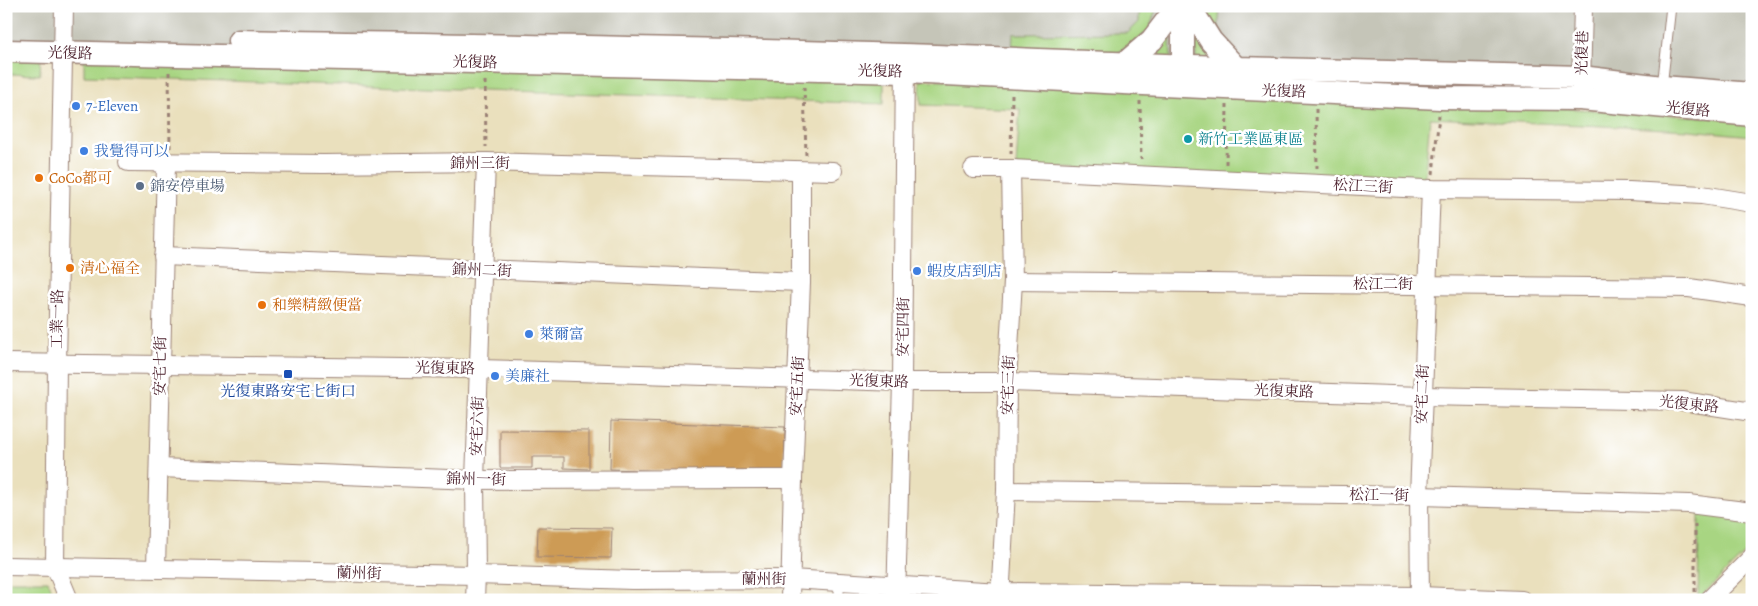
<svg xmlns="http://www.w3.org/2000/svg" width="1758" height="606" font-family="Alegreya,'Noto Serif TC',serif">
<rect width="100%" height="100%" fill="#fff"/>
<filter id="ink" filterUnits="userSpaceOnUse"><feTurbulence type="fractalNoise" baseFrequency=".02" numOctaves="2"/><feDisplacementMap in="SourceGraphic" scale="10" xChannelSelector="R" yChannelSelector="G"/><feConvolveMatrix kernelMatrix="1 2 1 2 8 2 1 2 1" color-interpolation-filters="sRGB"/></filter>
<filter id="wash" filterUnits="userSpaceOnUse"><feTurbulence type="fractalNoise" baseFrequency=".0096" numOctaves="4" result="noise"/><feDisplacementMap in="SourceGraphic" scale="20" xChannelSelector="R" yChannelSelector="G"/><feGaussianBlur stdDeviation="1.12" result="paint"/><feColorMatrix in="noise" values="0 0 0 0 0 0 0 0 0 0 0 0 0 0 0 0 0 1.4 0 .05"/><feComposite in="paint" operator="in"/></filter>
<g filter="url(#wash)">
<rect width="100%" height="100%" fill="#eae0bd"/>
<path fill="#c5c5b8" d="M 6,6 L 1752,6 L 1752,101 L 1575,83 L 6,43 Z"/>
<g fill="#a8d582" stroke="#797a56">
<path d="M 1139,6 L 1157,6 L 1149,30 L 1130,46 L 1111,56 L 1012,52 L 1013,34 L 1128,33 L 1139,22 Z"/>
<path d="M 1203,6 L 1220,6 L 1218,36 L 1206,22 Z"/>
<path d="M 1170,27 L 1171,61 L 1151,53 Z"/>
<path d="M 1195,29 L 1214,56 L 1196,62 Z"/>
<path d="M 6,55 L 41,56 L 40,75 L 6,74 Z"/>
<path d="M 84,57 L 884,75 L 884,104 L 84,76 Z"/>
<path d="M 920,80 L 1431,100 L 1752,120 L 1752,136 L 1689,130 L 1430,118 L 1424,184 L 1016,166 L 1020,109 L 921,105 Z"/>
<path d="M 1699,514 L 1752,518 L 1752,547 L 1698,599 Z"/>
<path d="M 6,581 L 48,581 L 56,600 L 6,600 Z"/>
</g>
<g id="blocks">
<g fill="#cd9b54">
<path d="M 611,421 L 785,427 L 784,475 L 610,469 Z"/>
<path d="M 500,430 L 589,431 L 589,469 L 564,468 L 564,457 L 532,457 L 532,468 L 500,468 Z"/>
<path d="M 538,527 L 612,528 L 611,558 L 537,557 Z"/>
</g>
</g>
</g>
<g filter="url(#ink)">
<use href="#blocks" fill-opacity="0" stroke="#9a8074" stroke-width="1"/>
<g fill="none" stroke-linecap="round" stroke-linejoin="round">
<g stroke="#9a8074" stroke-width="11">
<g id="service">
<path d="M 1662,87 L 1671,6"/>
<path d="M 839,581 L 839,600"/>
</g>
</g>
<g stroke="#9a8074" stroke-width="20">
<g id="minor">
<path d="M 64,6 L 57,364 L 55,566 L 69,600"/>
<path d="M 1581,88 L 1583,6"/>
<path d="M 128,162 L 324,164 L 486,162 L 833,171"/>
<path d="M 973,169 L 1011,169 L 1424,189 L 1629,191 L 1702,195 L 1752,203"/>
<path d="M 163,256 L 801,282"/>
<path d="M 1013,281 L 1689,288 L 1752,297"/>
<path d="M 6,363 L 480,369 L 902,382 L 1007,382 L 1422,396 L 1682,401 L 1752,412"/>
<path d="M 159,468 L 475,480 L 793,479"/>
<path d="M 1006,491 L 1419,496 L 1689,504 L 1752,512"/>
<path d="M 6,566 L 476,575 L 632,580 L 791,579 L 1000,592 L 1420,596 L 1522,600"/>
<path d="M 156,568 L 166,164"/>
<path d="M 475,600 L 476,575 L 475,480 L 486,162"/>
<path d="M 790,600 L 793,479 L 801,282 L 801,171"/>
<path d="M 896,600 L 902,382 L 905,59"/>
<path d="M 1000,600 L 1006,491 L 1007,382 L 1013,281 L 1011,169"/>
<path d="M 1420,600 L 1419,496 L 1431,189"/>
<path d="M 1709,600 L 1752,557"/>
</g>
</g>
<g stroke="#9a8074" stroke-width="25">
<g id="tertiary">
<path d="M 1189,6 L 1211,41 L 1236,68"/>
<path d="M 239,41 C 515,46 790,49 1066,61 C 1122,64 1179,65 1236,68 L 1581,77 L 1662,87 L 1752,94"/>
<path d="M 6,51 L 906,72 L 1183,86 L 1440,98 L 1580,99 L 1752,115"/>
<path d="M 1124,64 L 1152,40 L 1178,6"/>
<path d="M 1183,80 L 1183,6"/>
</g>
</g>
<g stroke="#9a8074" stroke-width="3" stroke-dasharray="4 4" stroke-linecap="butt">
<path d="M 169,72 L 170,148"/>
<path d="M 485,81 L 486,147"/>
<path d="M 804,87 L 806,156"/>
<path d="M 1140,101 L 1141,159"/>
<path d="M 1316,109 L 1317,168"/>
<path d="M 1011,154 L 1012,95"/>
<path d="M 1226,164 L 1227,105"/>
<path d="M 1433,174 L 1439,115"/>
<path d="M 1695,592 L 1695,520"/>
</g>
<use href="#service" stroke="#fff" stroke-width="9"/>
<use href="#minor" stroke="#fff" stroke-width="18"/>
<use href="#tertiary" stroke="#fff" stroke-width="22"/>
</g>
</g>
<g fill="#3f7fe0" stroke="#fff" stroke-width="2">
<circle cx="76" cy="106" r="5"/>
<circle cx="84" cy="151" r="5"/>
<circle cx="917" cy="271" r="5"/>
<circle cx="529" cy="334" r="5"/>
<circle cx="495" cy="376" r="5"/>
</g>
<circle fill="#0f9aa8" stroke="#fff" stroke-width="2" cx="1188" cy="139" r="5"/>
<g fill="#e8710a" stroke="#fff" stroke-width="2">
<circle cx="39" cy="178" r="5"/>
<circle cx="70" cy="268" r="5"/>
<circle cx="262" cy="305" r="5"/>
</g>
<circle fill="#5c6f8a" stroke="#fff" stroke-width="2" cx="140" cy="186" r="5"/>
<rect fill="#1a4fb4" stroke="#fff" stroke-width="2" x="283" y="369" width="10" height="10" rx="2.5"/>
<g text-anchor="middle" dominant-baseline="central" stroke-width="5" stroke-linejoin="round" paint-order="stroke">
<g font-size="15" fill="#4a1f2b" stroke="#fff">
<text transform="translate(70 53) rotate(1)">光復路</text>
<text transform="translate(1582 53) rotate(-89)">光復巷</text>
<text transform="translate(475 62) rotate(1)">光復路</text>
<text transform="translate(880 71) rotate(1)">光復路</text>
<text transform="translate(1284 91) rotate(2)">光復路</text>
<text transform="translate(1688 109) rotate(5)">光復路</text>
<text x="480" y="163">錦州三街</text>
<text transform="translate(1363 186) rotate(3)">松江三街</text>
<text transform="translate(482 270) rotate(2)">錦州二街</text>
<text x="1383" y="284">松江二街</text>
<text transform="translate(57 319) rotate(-89)">工業一路</text>
<text transform="translate(903 327) rotate(-89)">安宅四街</text>
<text transform="translate(160 366) rotate(-89)">安宅七街</text>
<text transform="translate(445 368) rotate(1)">光復東路</text>
<text transform="translate(879 381) rotate(2)">光復東路</text>
<text transform="translate(1008 385) rotate(-88)">安宅三街</text>
<text transform="translate(797 386) rotate(-87)">安宅五街</text>
<text transform="translate(1284 391) rotate(2)">光復東路</text>
<text transform="translate(1422 394) rotate(-88)">安宅二街</text>
<text transform="translate(1689 404) rotate(6)">光復東路</text>
<text transform="translate(477 426) rotate(-88)">安宅六街</text>
<text transform="translate(476 479) rotate(1)">錦州一街</text>
<text transform="translate(1379 495) rotate(1)">松江一街</text>
<text transform="translate(359 573) rotate(1)">蘭州街</text>
<text x="764" y="579">蘭州街</text>
</g>
<g font-size="15" fill="#366cbe" stroke="#fff" text-anchor="start">
<text x="86" y="106">7-Eleven</text>
<text x="94" y="151">我覺得可以</text>
<text x="927" y="271">蝦皮店到店</text>
<text x="539" y="334">萊爾富</text>
<text x="505" y="376">美廉社</text>
</g>
<g font-size="15" fill="#0d838f" stroke="#fff" text-anchor="start">
<text x="1198" y="139">新竹工業區東區</text>
</g>
<g font-size="15" fill="#c56008" stroke="#fff" text-anchor="start">
<text x="49" y="178">CoCo都可</text>
<text x="80" y="268">清心福全</text>
<text x="272" y="305">和樂精緻便當</text>
</g>
<g font-size="15" fill="#4e5e75" stroke="#fff" text-anchor="start">
<text x="150" y="186">錦安停車場</text>
</g>
<g font-size="15" fill="#164399" stroke="#fff">
<text x="288" y="391">光復東路安宅七街口</text>
</g>
</g>
<rect width="1758" height="606" fill="none" stroke="#fff" stroke-width="25"/>
</svg>
